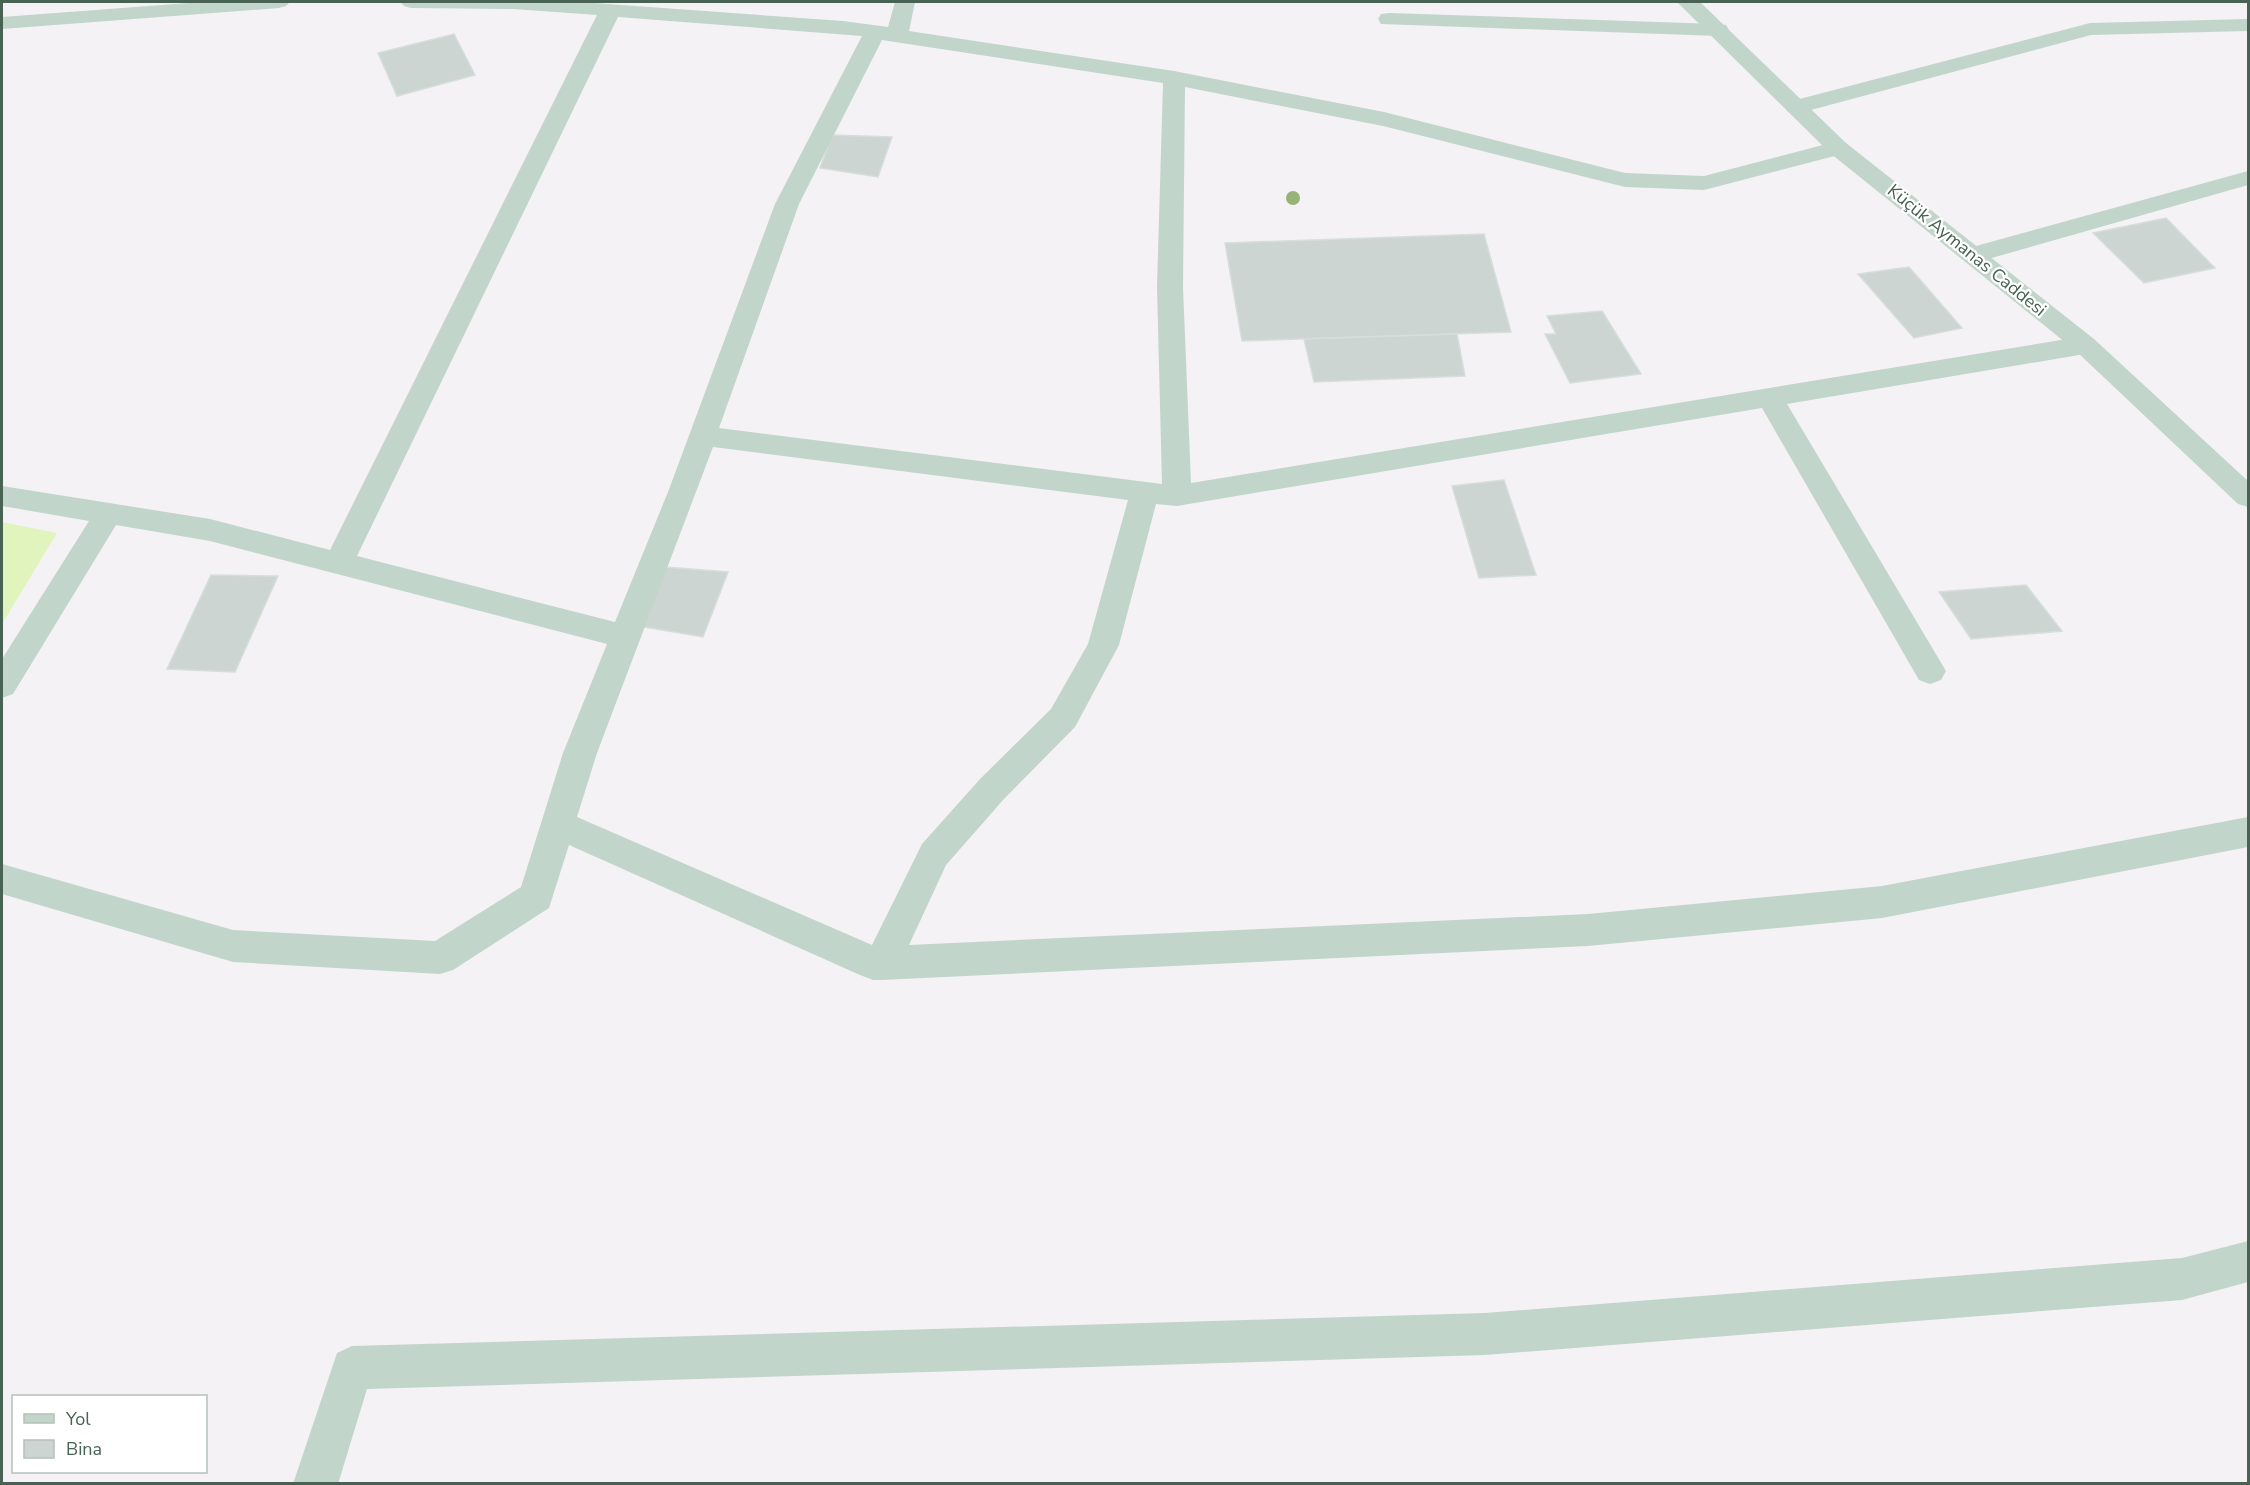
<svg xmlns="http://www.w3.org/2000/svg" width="2250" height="1485" font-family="'Nunito Sans',sans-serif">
<rect width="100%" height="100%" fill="#f4f2f5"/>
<path fill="#e1f4be" d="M 2,522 L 57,533 L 2,624 Z"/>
<g fill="#ccd5d1" stroke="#d6dedb" stroke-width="1.5">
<path d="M 454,34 L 475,75 L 397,96 L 378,53 Z"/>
<path d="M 832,135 L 892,137 L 878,177 L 820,168 Z"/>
<path d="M 2166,218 L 2215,268 L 2144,283 L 2093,233 Z"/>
<path d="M 1484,234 L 1511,332 L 1242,341 L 1225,243 Z"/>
<path d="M 1909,267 L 1962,328 L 1914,338 L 1858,274 Z"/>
<path d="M 1602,311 L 1641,374 L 1570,383 L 1545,334 L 1556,334 L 1547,316 Z"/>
<path d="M 1457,334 L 1465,376 L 1314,382 L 1304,339 Z"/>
<path d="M 1504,480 L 1536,575 L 1479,578 L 1452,486 Z"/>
<path d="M 665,567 L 728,572 L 703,637 L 638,626 Z"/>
<path d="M 211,575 L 278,576 L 235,672 L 167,669 Z"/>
<path d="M 2026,585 L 2062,631 L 1971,639 L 1939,592 Z"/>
</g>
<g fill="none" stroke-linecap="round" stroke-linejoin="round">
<g fill="#c2d5cb" fill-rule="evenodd">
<path d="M 202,2 L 290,2 L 286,6 L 279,8 L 2,29 L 2,17 Z"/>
<path d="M 400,2 L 580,2 L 843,21 L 888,27 L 895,2 L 915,2 L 909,31 L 1174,71 L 1384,112 L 1625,173 L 1704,176 L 1838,141 L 1846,143 L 1850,148 L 1846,153 L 1704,190 L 1625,187 L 1383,126 L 1185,87 L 1183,287 L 1191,483 L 2085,336 L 2094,339 L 2098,345 L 2094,351 L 2085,354 L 1787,404 L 1946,671 L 1941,680 L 1930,684 L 1919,680 L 1762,408 L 1177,506 L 1156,504 L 1119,645 L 1075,727 L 1004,799 L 946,865 L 909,945 L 1588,914 L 1882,886 L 2248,817 L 2248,847 L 1882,918 L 1588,946 L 882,980 L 873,980 L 860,975 L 569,845 L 549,908 L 453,970 L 440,974 L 233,962 L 2,894 L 2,864 L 233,930 L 435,941 L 521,887 L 563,753 L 607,644 L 210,541 L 116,525 L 13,694 L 2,698 L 2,659 L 89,521 L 2,506 L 2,486 L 210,519 L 330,550 L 597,15 L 513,9 L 411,8 L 404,6 ZM 618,17 L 862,36 L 775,204 L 668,492 L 615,622 L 357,556 ZM 882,40 L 1163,83 L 1157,287 L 1162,484 L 719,428 L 799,204 ZM 713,447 L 1128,500 L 1088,644 L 1051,709 L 980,779 L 922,844 L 872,945 L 577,817 L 597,753 Z"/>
<path d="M 1389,13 L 1718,24 L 1726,25 L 1729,30 L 1726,35 L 1718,36 L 1381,24 L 1378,19 L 1381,14 Z"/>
<path d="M 2248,19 L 2248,31 L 2091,35 L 1796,114 L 1788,112 L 1785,107 L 1788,102 L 2090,23 Z"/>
<path d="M 2248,171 L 2248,185 L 1974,263 L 1965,261 L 1961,255 L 1965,249 Z"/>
<path d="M 2248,1241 L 2248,1282 L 2182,1300 L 1485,1355 L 367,1389 L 338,1484 L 293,1484 L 337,1353 L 352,1346 L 1485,1313 L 2182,1258 Z"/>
</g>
<path fill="#c2d5cb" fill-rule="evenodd" d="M 1677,2 L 1700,2 L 1846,143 L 2094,339 L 2248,481 L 2248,507 L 2238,504 L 2076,351 L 1830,153 Z"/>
</g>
<circle fill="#96b476" cx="1293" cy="198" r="7"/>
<g text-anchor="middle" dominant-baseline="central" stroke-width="4.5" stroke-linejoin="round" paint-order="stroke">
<g font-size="18" fill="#486254" stroke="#fff">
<text transform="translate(1967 250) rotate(39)">Küçük Aymanas Caddesi</text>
</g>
</g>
<rect width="2250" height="1485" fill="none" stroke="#486254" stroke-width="6"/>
<rect x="12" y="1395" width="195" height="78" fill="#ffffff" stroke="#b6c0bb" stroke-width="1.5"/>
<rect x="24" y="1414" width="30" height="9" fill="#c2d5cb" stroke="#b6c0bb" stroke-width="1.5"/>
<text x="66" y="1425" font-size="18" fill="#486254">Yol</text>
<rect x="24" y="1440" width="30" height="18" fill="#ccd5d1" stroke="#b6c0bb" stroke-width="1.5"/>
<text x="66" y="1455" font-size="18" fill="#486254">Bina</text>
</svg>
